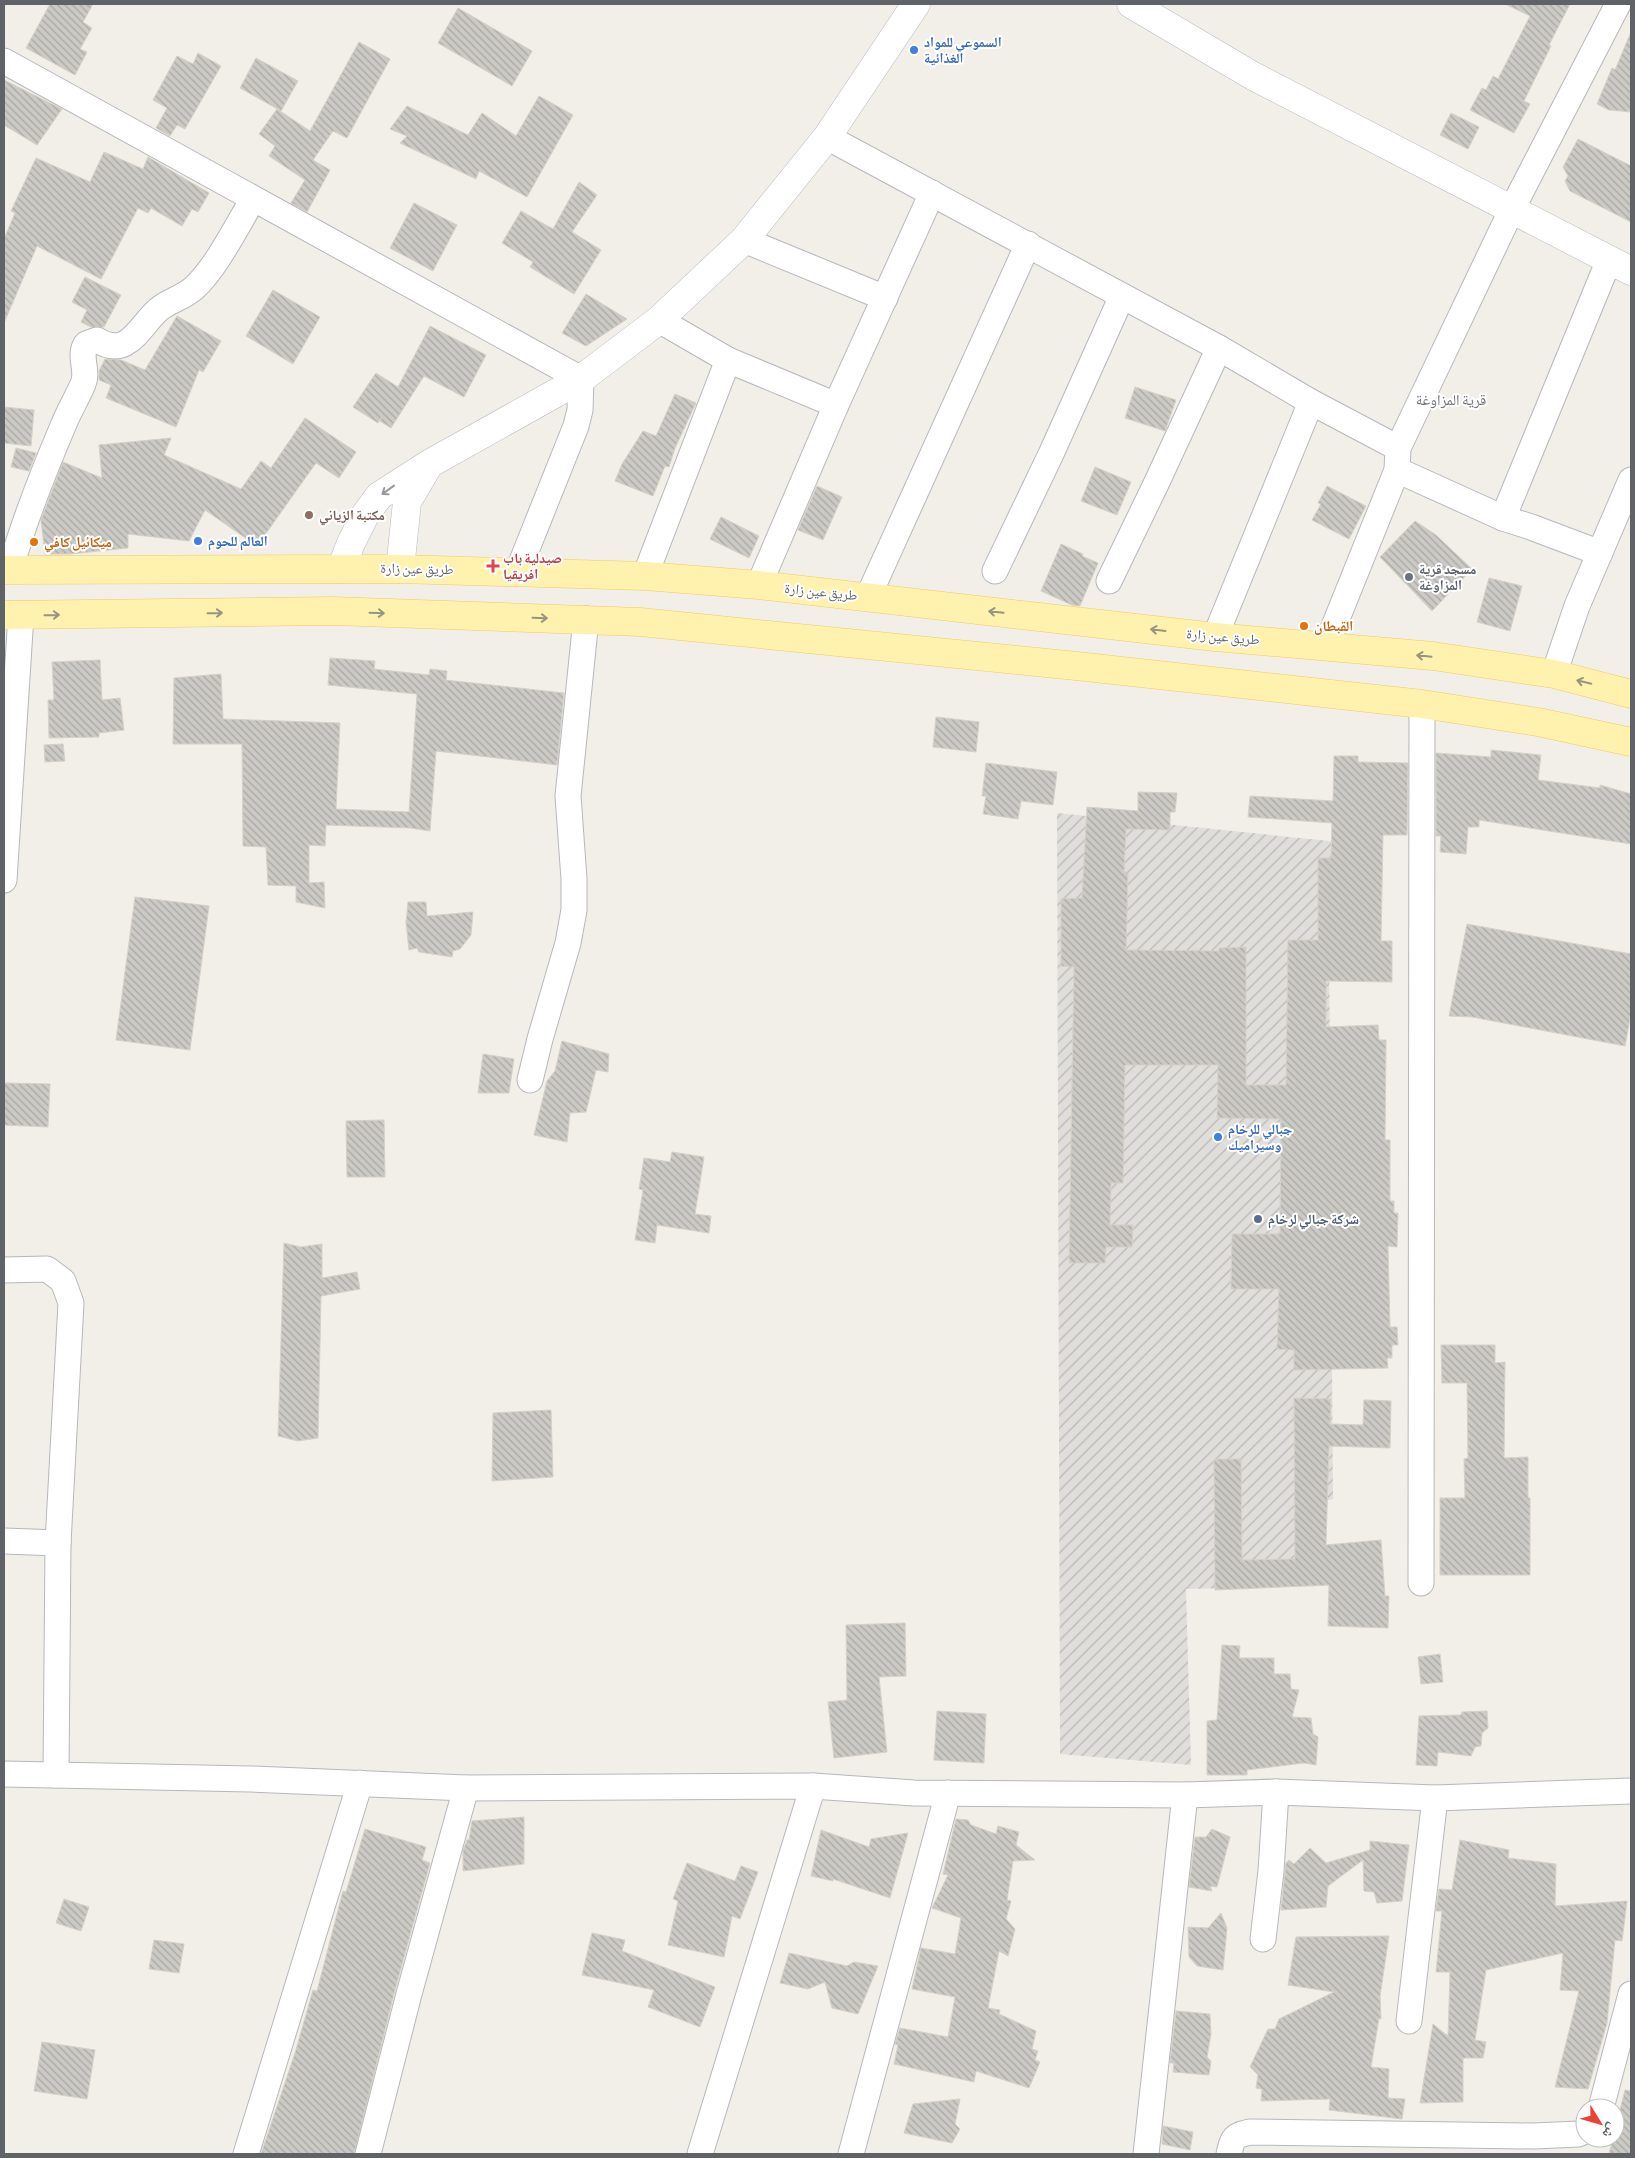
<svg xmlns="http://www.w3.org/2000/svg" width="1635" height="2158" font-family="'Sofia Sans Condensed','Noto Naskh Arabic',sans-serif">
<defs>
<pattern id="industrial-furrows" width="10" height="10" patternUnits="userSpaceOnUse" patternTransform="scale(1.25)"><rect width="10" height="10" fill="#e0deda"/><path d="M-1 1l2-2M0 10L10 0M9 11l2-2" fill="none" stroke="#b9b8b5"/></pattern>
<pattern id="building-back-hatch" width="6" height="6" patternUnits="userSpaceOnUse" patternTransform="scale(1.25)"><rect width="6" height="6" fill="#cccac5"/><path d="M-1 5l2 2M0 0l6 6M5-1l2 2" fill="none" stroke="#a9a8a4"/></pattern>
</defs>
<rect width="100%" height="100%" fill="#f1efe8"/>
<path fill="url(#industrial-furrows)" d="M 1057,813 L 1339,842 L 1329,937 L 1333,1499 L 1324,1501 L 1324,1586 L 1186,1589 L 1191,1765 L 1060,1754 Z"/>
<g fill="url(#building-back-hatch)" stroke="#d6d1c6">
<path d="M 50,4 L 93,4 L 83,22 L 92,28 L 80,49 L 87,52 L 75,75 L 26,48 Z"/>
<path d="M 1505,4 L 1570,4 L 1549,45 L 1551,46 L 1524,101 L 1530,104 L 1514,133 L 1470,110 L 1482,88 L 1486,90 L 1493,76 L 1498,79 L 1530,16 Z"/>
<path d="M 458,8 L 532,51 L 512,86 L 438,43 Z"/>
<path d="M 1631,32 L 1631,112 L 1609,110 L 1597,104 L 1612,68 L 1615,70 Z"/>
<path d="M 359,42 L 390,59 L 347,138 L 333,131 L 313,160 L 330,170 L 307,212 L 291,203 L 305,180 L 269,156 L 275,146 L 259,134 L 277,109 L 310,131 Z"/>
<path d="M 198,53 L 221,66 L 185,129 L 177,125 L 170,136 L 156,128 L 167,108 L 153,100 L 177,56 L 193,64 Z"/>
<path d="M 256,58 L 298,81 L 281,111 L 240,88 Z"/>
<path d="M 4,80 L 62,109 L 37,145 L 4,125 Z"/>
<path d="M 539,96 L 573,115 L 527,197 L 479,171 L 476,179 L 400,143 L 407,136 L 390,129 L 407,106 L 468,135 L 482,113 L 516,136 Z"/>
<path d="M 1451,113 L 1479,127 L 1468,149 L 1440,135 Z"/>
<path d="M 1578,139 L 1631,166 L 1631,222 L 1570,191 L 1565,181 L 1568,176 L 1563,167 Z"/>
<path d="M 104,152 L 143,169 L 148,157 L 209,193 L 198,212 L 192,209 L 182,226 L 151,208 L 148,213 L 138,208 L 101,279 L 37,246 L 4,323 L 4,239 L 15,213 L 11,211 L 36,158 L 90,182 Z"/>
<path d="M 579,182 L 597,195 L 572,232 L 601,250 L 574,294 L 530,267 L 533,262 L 502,243 L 521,211 L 553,229 Z"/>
<path d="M 414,203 L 457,225 L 433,271 L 390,248 Z"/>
<path d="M 85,277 L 121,295 L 104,327 L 91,327 L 81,322 L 87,310 L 72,302 Z"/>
<path d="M 273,290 L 320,317 L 293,364 L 246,336 Z"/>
<path d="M 586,294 L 627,319 L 586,346 L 562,333 Z"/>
<path d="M 177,316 L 221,341 L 203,372 L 199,370 L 176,427 L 106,398 L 111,385 L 99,380 L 99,371 L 105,359 L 121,360 L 145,370 Z"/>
<path d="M 430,326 L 486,355 L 464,397 L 424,376 L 391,428 L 380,421 L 382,417 L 378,423 L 353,407 L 376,373 L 398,387 Z"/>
<path d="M 1135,387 L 1176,400 L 1165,431 L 1125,418 Z"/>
<path d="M 675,394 L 696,403 L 675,448 L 669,467 L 665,466 L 653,496 L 615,481 L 622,464 L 643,431 L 656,436 Z"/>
<path d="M 4,407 L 34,410 L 31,446 L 4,443 Z"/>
<path d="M 305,418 L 356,452 L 339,478 L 316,463 L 257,546 L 205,510 L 189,541 L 128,534 L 128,548 L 70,554 L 45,554 L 41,520 L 63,462 L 102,478 L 99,445 L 171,438 L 164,455 L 241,489 L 261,461 L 271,468 Z"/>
<path d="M 16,448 L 36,453 L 29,471 L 11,467 Z"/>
<path d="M 1095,467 L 1131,482 L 1117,515 L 1081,501 Z"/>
<path d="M 817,486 L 842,497 L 823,540 L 798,530 Z"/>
<path d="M 1327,486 L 1366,506 L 1349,539 L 1312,520 L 1321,504 L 1318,503 Z"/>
<path d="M 721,517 L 759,536 L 749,558 L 710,539 Z"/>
<path d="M 1415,521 L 1436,535 L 1472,569 L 1432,611 L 1380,557 Z"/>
<path d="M 1061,544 L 1083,554 L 1082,556 L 1098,563 L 1080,606 L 1072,605 L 1041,591 Z"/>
<path d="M 1489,578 L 1522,586 L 1510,631 L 1477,622 Z"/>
<path d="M 330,658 L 375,661 L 374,669 L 429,675 L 430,669 L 447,671 L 446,680 L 564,693 L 557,765 L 436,751 L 430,831 L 410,828 L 326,825 L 325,846 L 309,845 L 309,883 L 324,882 L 325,908 L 296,902 L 296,886 L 268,885 L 266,847 L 243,846 L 242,744 L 173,744 L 174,678 L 221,674 L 223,719 L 340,723 L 336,809 L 409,812 L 417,694 L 328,685 Z"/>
<path d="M 100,660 L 102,700 L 120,698 L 124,730 L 99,733 L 99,737 L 49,738 L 48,700 L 54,700 L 52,662 Z"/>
<path d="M 936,717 L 979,722 L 976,752 L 933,747 Z"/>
<path d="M 63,744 L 65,761 L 45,762 L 44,745 Z"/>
<path d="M 1491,750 L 1541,755 L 1538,780 L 1600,788 L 1600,785 L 1631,794 L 1631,844 L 1479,820 L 1479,827 L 1468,827 L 1466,854 L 1440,852 L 1441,836 L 1436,836 L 1436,753 L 1491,757 Z"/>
<path d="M 1334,756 L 1358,756 L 1358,762 L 1408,763 L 1407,835 L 1383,835 L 1381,941 L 1392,941 L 1392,982 L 1326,981 L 1326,1027 L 1378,1025 L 1379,1040 L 1386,1040 L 1385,1140 L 1390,1140 L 1390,1201 L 1394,1201 L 1394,1213 L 1398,1213 L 1397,1247 L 1388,1246 L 1390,1327 L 1397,1327 L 1398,1345 L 1392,1345 L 1392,1358 L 1387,1358 L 1388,1368 L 1294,1370 L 1294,1350 L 1277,1349 L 1279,1289 L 1231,1289 L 1232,1234 L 1280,1234 L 1281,1119 L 1217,1118 L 1218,1065 L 1125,1065 L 1123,1183 L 1111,1183 L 1110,1225 L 1133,1225 L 1132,1247 L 1106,1247 L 1105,1263 L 1069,1263 L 1074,967 L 1061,966 L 1061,899 L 1082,898 L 1087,807 L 1138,811 L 1138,792 L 1177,793 L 1175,812 L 1170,812 L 1170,830 L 1126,829 L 1124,872 L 1128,872 L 1126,950 L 1219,951 L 1219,948 L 1246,947 L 1246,1085 L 1286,1085 L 1288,940 L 1318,940 L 1318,858 L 1331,858 L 1332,823 L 1248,817 L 1250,796 L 1333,801 Z"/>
<path d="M 986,763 L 1057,772 L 1053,805 L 1021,801 L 1018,819 L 983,814 L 986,796 L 982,796 Z"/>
<path d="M 135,897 L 209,906 L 190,1050 L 116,1040 Z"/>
<path d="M 408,902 L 426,902 L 427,916 L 473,912 L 471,935 L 460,949 L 453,951 L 452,957 L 419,952 L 417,948 L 409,950 L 406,922 Z"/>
<path d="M 1467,924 L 1631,954 L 1631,1013 L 1625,1046 L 1472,1017 L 1449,1016 Z"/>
<path d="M 562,1041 L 609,1054 L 608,1072 L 596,1070 L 586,1112 L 570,1113 L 567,1142 L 534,1135 L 547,1081 L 555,1071 Z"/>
<path d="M 483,1054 L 514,1059 L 509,1093 L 478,1093 Z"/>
<path d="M 4,1083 L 50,1084 L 48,1127 L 4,1125 Z"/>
<path d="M 384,1120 L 385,1177 L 347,1177 L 346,1121 Z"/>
<path d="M 672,1152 L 704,1157 L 695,1214 L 711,1216 L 709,1233 L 657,1225 L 655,1243 L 635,1240 L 643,1190 L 639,1189 L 644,1158 L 670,1162 Z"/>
<path d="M 284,1243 L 301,1247 L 322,1244 L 322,1278 L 357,1272 L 360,1289 L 321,1296 L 318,1438 L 298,1441 L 278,1436 Z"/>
<path d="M 1441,1345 L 1495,1345 L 1495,1363 L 1505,1362 L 1504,1458 L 1528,1457 L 1528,1498 L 1530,1498 L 1530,1575 L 1440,1575 L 1440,1498 L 1465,1498 L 1464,1459 L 1468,1458 L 1467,1383 L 1442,1383 Z"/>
<path d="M 1294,1398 L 1331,1399 L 1330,1424 L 1363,1425 L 1364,1400 L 1391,1401 L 1390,1448 L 1329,1446 L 1326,1545 L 1381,1540 L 1385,1596 L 1389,1596 L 1388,1628 L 1328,1626 L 1329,1585 L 1215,1590 L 1214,1459 L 1241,1459 L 1242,1560 L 1295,1559 Z"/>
<path d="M 551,1410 L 553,1477 L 492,1481 L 493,1413 Z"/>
<path d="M 905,1623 L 906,1676 L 879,1677 L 887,1752 L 834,1758 L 828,1702 L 847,1700 L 846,1625 Z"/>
<path d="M 1222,1645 L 1240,1646 L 1239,1658 L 1274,1658 L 1274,1674 L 1290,1674 L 1291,1689 L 1299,1690 L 1292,1717 L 1311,1718 L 1313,1734 L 1318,1737 L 1316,1765 L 1304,1763 L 1247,1770 L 1247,1775 L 1207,1775 L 1207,1721 L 1217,1720 Z"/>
<path d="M 1440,1654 L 1443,1682 L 1421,1684 L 1418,1657 Z"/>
<path d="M 937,1711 L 986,1714 L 984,1763 L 934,1760 Z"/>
<path d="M 1487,1711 L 1488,1728 L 1482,1733 L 1481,1746 L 1475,1747 L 1471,1756 L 1438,1752 L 1437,1766 L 1416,1765 L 1419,1716 L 1461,1715 L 1462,1712 Z"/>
<path d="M 524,1817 L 524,1864 L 463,1871 L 463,1851 L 467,1840 L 469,1840 L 472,1821 Z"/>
<path d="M 956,1819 L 968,1820 L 971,1825 L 996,1834 L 998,1826 L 1019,1832 L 1016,1845 L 1035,1860 L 1013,1861 L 1007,1900 L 1011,1901 L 1006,1919 L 1015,1929 L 1008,1956 L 999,1951 L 988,2008 L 1000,2010 L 999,2014 L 1036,2031 L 1032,2049 L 1038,2051 L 1035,2060 L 1040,2062 L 1029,2088 L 976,2071 L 974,2082 L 894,2064 L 898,2045 L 895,2044 L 900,2028 L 948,2037 L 955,1997 L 912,1989 L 921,1948 L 955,1954 L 961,1918 L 932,1908 L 948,1875 L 943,1874 Z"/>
<path d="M 365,1829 L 426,1847 L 422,1860 L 430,1863 L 395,1990 L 354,2154 L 261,2154 L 295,2053 L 313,1990 L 317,1991 L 343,1891 L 346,1892 Z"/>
<path d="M 1212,1829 L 1230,1837 L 1217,1887 L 1210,1886 L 1212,1891 L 1189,1887 L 1195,1837 L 1206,1837 Z"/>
<path d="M 821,1830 L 869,1847 L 871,1839 L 908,1833 L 890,1898 L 833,1879 L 833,1881 L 811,1876 Z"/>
<path d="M 1460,1840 L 1509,1850 L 1508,1858 L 1556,1864 L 1555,1906 L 1627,1901 L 1622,1941 L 1615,1940 L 1607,2023 L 1588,2089 L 1555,2087 L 1579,1991 L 1560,1990 L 1563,1953 L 1486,1970 L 1475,2040 L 1486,2042 L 1483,2058 L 1463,2058 L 1463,2102 L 1420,2103 L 1433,2024 L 1448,2036 L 1450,1972 L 1436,1972 L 1442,1911 L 1436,1911 L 1439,1889 L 1452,1890 Z"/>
<path d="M 1370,1841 L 1409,1845 L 1402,1901 L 1377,1903 L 1374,1892 L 1364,1891 L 1363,1860 L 1328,1886 L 1326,1907 L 1281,1910 L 1286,1863 L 1289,1860 L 1294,1864 L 1310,1848 L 1326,1863 L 1370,1850 Z"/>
<path d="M 687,1863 L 735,1881 L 741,1866 L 758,1872 L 740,1919 L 732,1916 L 724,1957 L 668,1945 L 678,1901 L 673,1899 Z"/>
<path d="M 64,1899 L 89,1907 L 81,1931 L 56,1923 Z"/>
<path d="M 1221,1913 L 1227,1928 L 1223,1970 L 1197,1966 L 1189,1957 L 1188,1927 L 1208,1928 Z"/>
<path d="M 592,1933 L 625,1940 L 622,1951 L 715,1987 L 700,2027 L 648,2007 L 654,1990 L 582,1975 Z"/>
<path d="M 1389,1936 L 1380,1996 L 1381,2019 L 1379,2018 L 1371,2067 L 1389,2069 L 1388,2098 L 1405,2099 L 1402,2119 L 1329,2110 L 1330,2099 L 1261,2101 L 1262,2089 L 1256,2088 L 1258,2075 L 1250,2067 L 1268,2029 L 1275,2029 L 1279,2019 L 1334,1992 L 1288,1985 L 1296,1937 Z"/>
<path d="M 154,1940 L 184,1944 L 179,1973 L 149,1969 Z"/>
<path d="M 789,1953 L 847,1966 L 854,1962 L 878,1966 L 858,2014 L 832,2008 L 825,1982 L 808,1989 L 780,1983 Z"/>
<path d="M 1176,2011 L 1210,2014 L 1211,2034 L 1207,2057 L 1211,2061 L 1209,2075 L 1173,2072 L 1174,2063 L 1170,2063 Z"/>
<path d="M 42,2042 L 95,2050 L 87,2099 L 34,2091 Z"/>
<path d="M 1625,2090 L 1631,2091 L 1631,2154 L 1609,2154 L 1613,2138 L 1615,2138 L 1615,2130 Z"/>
<path d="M 960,2099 L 955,2124 L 960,2129 L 952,2143 L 904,2133 L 913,2104 Z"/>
<path d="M 1163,2126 L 1193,2132 L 1190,2150 L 1162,2144 Z"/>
</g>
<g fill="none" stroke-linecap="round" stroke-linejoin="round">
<g stroke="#b5b8bc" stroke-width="27">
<g id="street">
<path d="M 4,61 L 581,379 L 580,410 L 576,426 L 518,571"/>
<path d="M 827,137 L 1219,348 L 1311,402 L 1398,448"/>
<path d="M 744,240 L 885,298"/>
<path d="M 728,360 L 836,405"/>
<path d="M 1397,470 L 1503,518 L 1609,260"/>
<path d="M 1503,518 L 1531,527 L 1600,553"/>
<path d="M 10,570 C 24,521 43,473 63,426 C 69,411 77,398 83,384 C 89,370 78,357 86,344 L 97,340 C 128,359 138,328 158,310 C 168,301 183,298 194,288 C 216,268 237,226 253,199"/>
<path d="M 995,571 L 1051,454 L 1122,296"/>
<path d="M 645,576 L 728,360 L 659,320"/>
<path d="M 1109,581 L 1156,484 L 1219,348"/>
<path d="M 759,585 L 836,405 L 932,193"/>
<path d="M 868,597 L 1028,244"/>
<path d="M 1215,637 L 1311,402"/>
<path d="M 1326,646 L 1397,470 L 1398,448 L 1511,211 L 1618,4"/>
<path d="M 1554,674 L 1577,606 L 1631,480"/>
<path d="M 4,880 L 21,615"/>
<path d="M 530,1080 L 540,1039 L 568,943 L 574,910 L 574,879 L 568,796 L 586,619"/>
<path d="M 4,1270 L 47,1269 L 63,1281 L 71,1303 L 58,1543 L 56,1775"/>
<path d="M 4,1541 L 58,1543"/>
<path d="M 1421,1583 L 1422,704"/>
<path d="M 4,1774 L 251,1779 L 466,1788 L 813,1786 L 914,1793 L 1185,1795 L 1276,1792 L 1435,1798 L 1631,1791"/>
<path d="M 1263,1939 L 1271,1871 L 1276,1792"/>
<path d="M 1409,2021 L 1435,1798"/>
<path d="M 1601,2108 L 1631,1994"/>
<path d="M 246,2154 L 360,1783"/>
<path d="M 368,2154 L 409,1994 L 466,1788"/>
<path d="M 700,2154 L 813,1786"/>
<path d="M 851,2154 L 948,1793"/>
<path d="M 1146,2154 L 1185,1795"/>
<path d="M 1229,2154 C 1233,2137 1233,2136 1250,2132 L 1534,2136 L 1578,2134 L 1585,2131"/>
</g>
</g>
<g stroke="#b6babf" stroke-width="29">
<g id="secondary">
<path d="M 1131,4 L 1253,76 L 1631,271"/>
<path d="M 341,569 L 351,543 L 365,515 L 379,496 L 429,464 L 581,379 L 659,320 L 744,240 L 827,137 L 916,4"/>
<path d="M 400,569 L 407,502 L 427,468"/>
</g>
</g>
<g stroke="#f2c960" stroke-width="29">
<g id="primary">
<path d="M 4,570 L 400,569 L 645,576 L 759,585 L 1215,637 L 1433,656 L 1554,674 L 1631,694"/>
<path d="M 4,615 L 333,611 L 640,622 L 1086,667 L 1422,704 L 1538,722 L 1631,742"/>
</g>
</g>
<use href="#street" stroke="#fff" stroke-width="25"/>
<use href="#secondary" stroke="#fff" stroke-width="28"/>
<use href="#primary" stroke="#fff2af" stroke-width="28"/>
</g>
<defs><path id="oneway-shaft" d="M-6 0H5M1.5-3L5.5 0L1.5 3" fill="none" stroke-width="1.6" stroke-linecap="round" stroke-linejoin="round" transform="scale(1.25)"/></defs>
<use stroke="#979a9d" href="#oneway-shaft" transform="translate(388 490) rotate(144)"/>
<g stroke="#979581">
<use href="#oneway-shaft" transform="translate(996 612) rotate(-174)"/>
<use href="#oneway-shaft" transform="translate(215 613) rotate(-1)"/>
<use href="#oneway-shaft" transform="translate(377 613) rotate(2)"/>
<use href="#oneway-shaft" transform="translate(52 615) rotate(-1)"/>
<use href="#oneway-shaft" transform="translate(540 618) rotate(2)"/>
<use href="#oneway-shaft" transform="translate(1158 630) rotate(-173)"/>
<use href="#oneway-shaft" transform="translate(1424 656) rotate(-174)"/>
<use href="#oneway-shaft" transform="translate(1584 682) rotate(-167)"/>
</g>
<g fill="#3f7fe0" stroke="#fff" stroke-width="2">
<circle cx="914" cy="50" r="5"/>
<circle cx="198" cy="541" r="5"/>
<circle cx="1218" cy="1137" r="5"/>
</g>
<circle fill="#8d6e63" stroke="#fff" stroke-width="2" cx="309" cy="515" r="5"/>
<g fill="#e8710a" stroke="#fff" stroke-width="2">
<circle cx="34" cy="542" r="5"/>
<circle cx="1304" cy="626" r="5"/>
</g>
<path fill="#e0444e" stroke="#fff" stroke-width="2" d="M490.5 558.5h5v5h5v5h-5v5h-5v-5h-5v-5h5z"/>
<circle fill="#6b7280" stroke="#fff" stroke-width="2" cx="1409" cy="577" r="5"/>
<circle fill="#5c6f8a" stroke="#fff" stroke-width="2" cx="1258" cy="1219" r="5"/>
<g text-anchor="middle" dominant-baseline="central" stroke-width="4" stroke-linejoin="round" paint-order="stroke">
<g font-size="14" font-weight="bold" fill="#366cbe" stroke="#fff" text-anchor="start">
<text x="924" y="42">السموعي للمواد<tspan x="924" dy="16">الغذائية</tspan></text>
<text x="208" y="541">العالم للحوم</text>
<text x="1228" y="1129">جبالي للرخام<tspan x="1228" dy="16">وسيراميك</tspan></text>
</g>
<g font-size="14" font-weight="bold" fill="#785e54" stroke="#fff" text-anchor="start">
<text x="319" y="515">مكتبة الزياني</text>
</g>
<g font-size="14" font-weight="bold" fill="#c56008" stroke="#fff" text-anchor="start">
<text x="44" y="542">ميكائيل كافي</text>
<text x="1314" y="626">القبطان</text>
</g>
<g font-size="14" font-weight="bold" fill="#be3a42" stroke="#fff" text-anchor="start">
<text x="503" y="558">صيدلية باب<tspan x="503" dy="16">افريقيا</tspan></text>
</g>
<g font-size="14" fill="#5f6368" stroke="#fff">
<text transform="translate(417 569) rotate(1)">طريق عين زارة</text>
<text transform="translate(821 592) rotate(6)">طريق عين زارة</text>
<text transform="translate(1223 637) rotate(5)">طريق عين زارة</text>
</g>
<g font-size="14" font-weight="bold" fill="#5b616d" stroke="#fff" text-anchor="start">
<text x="1419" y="569">مسجد قرية<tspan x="1419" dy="16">المزاوغة</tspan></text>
</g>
<g font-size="14" font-weight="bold" fill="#4e5e75" stroke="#fff" text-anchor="start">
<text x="1268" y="1219">شركة جبالي لرخام</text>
</g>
<g font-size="15" fill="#70757a" stroke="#fff">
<text x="1451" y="400">قرية المزاوغة</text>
</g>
</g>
<rect width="1635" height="2158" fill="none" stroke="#5f6368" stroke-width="10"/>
<g transform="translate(1600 2123) rotate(127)"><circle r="24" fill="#ffffff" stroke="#bfc1c3"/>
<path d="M0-4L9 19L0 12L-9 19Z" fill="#ea4335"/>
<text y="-8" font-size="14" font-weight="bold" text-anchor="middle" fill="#5f6368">ش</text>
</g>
</svg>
